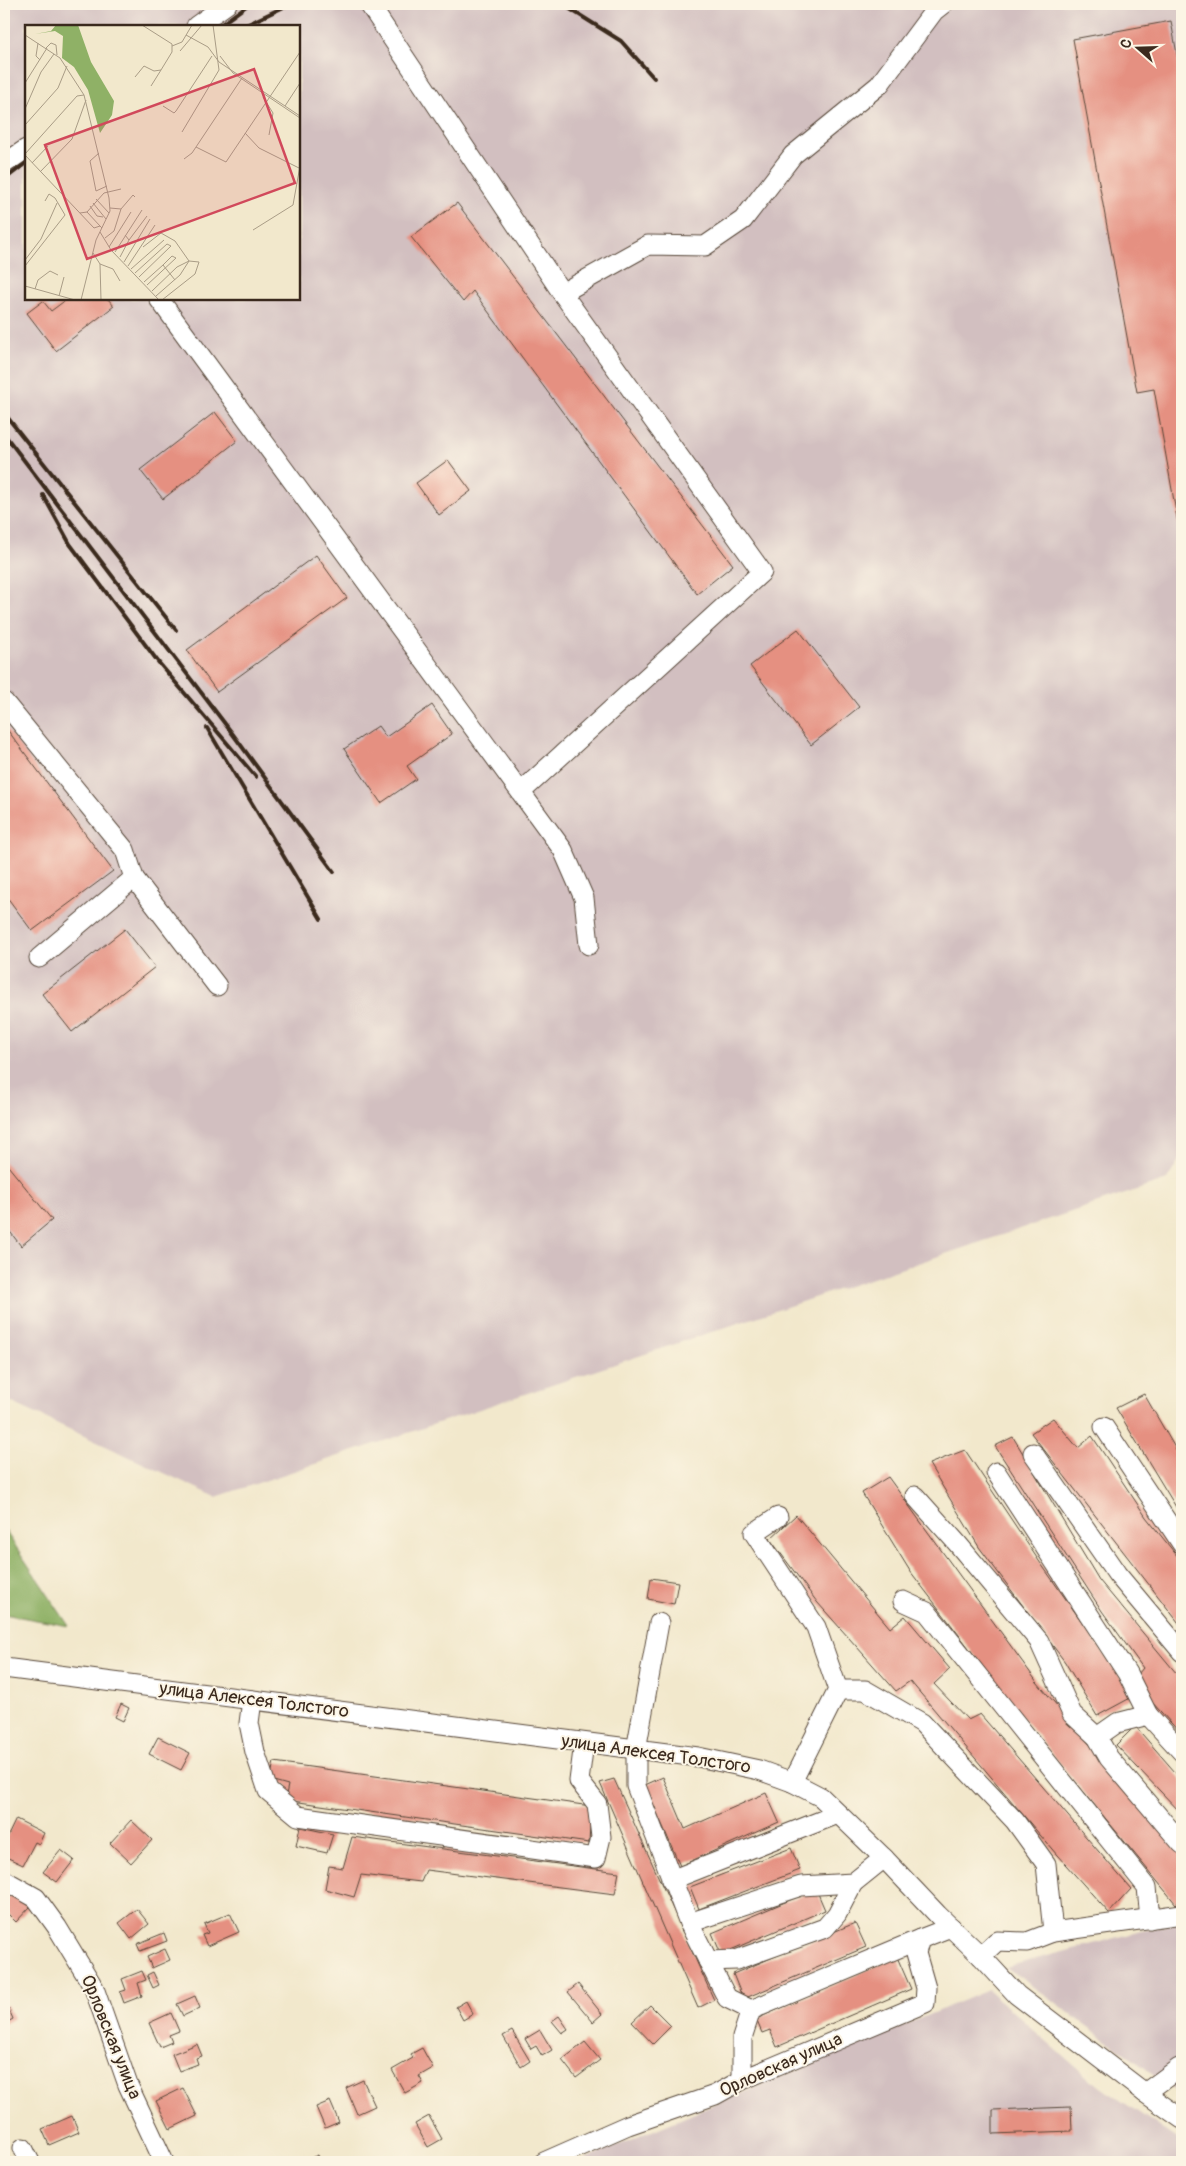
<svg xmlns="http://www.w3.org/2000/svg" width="1186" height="2166" font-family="Pangolin,sans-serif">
<rect width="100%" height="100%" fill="#fcf5e5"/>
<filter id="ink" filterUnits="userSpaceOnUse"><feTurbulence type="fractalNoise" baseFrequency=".02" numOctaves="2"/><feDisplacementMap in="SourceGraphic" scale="10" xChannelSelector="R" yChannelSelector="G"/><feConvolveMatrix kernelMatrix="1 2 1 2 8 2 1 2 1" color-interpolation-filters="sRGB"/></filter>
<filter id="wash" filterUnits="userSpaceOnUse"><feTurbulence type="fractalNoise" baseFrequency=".0096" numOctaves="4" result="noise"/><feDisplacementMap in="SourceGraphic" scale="20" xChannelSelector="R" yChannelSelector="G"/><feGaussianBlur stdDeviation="1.12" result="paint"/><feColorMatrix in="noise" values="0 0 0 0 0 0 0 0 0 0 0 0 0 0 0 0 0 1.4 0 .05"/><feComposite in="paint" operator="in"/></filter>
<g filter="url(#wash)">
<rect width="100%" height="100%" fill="#f2e8cc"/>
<g fill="#d2bfc0" fill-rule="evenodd">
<path d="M 4,4 L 1182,4 L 1182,1155 L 1167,1180 L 216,1497 L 4,1399 ZM 26,26 L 299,26 L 299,299 L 26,299 Z"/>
<path d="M 1182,1921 L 1182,2095 L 1006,1967 L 1142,1931 Z"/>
<path d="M 988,1990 L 1092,2081 L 1182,2142 L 1182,2162 L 578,2162 Z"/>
</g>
<path fill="#8fb166" stroke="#656e42" d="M 4,1529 L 69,1626 L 4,1614 Z"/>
<g id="blocks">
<g fill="#e59081">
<path d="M 1171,21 L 1182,82 L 1181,540 L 1154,389 L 1137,392 L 1073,39 Z"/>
<path d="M 457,203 L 733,565 L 697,594 L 473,291 L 463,302 L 411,237 Z"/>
<path d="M 67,299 L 108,299 L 114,306 L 56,351 L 27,313 L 43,301 L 51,311 Z"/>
<path d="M 215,412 L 237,441 L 163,499 L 140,470 Z"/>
<path d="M 448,460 L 471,491 L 439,515 L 416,483 Z"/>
<path d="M 316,555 L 347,598 L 217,692 L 187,650 Z"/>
<path d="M 798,629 L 859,707 L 811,745 L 750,666 Z"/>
<path d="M 432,705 L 452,734 L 407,766 L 416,779 L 381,803 L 344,749 L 378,726 L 386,737 Z"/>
<path d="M 6,728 L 113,871 L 32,931 L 4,893 L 4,730 Z"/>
<path d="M 125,929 L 155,967 L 72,1032 L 42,994 Z"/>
<path d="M 4,1161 L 52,1220 L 21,1246 L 4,1224 Z"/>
<path d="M 1144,1394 L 1182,1460 L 1182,1517 L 1116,1408 Z"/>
<path d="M 1053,1418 L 1078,1448 L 1092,1436 L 1146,1517 L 1182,1562 L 1182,1627 L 1031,1433 Z"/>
<path d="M 1013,1437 L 1099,1580 L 1182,1680 L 1182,1735 L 1150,1700 L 1134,1679 L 1143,1668 L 1102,1611 L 995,1446 Z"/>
<path d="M 965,1450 L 1039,1561 L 1134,1696 L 1097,1716 L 1065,1662 L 979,1547 L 929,1464 Z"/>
<path d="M 888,1477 L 1037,1682 L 1182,1854 L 1182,1898 L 1176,1904 L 1021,1716 L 910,1571 L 862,1493 Z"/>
<path d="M 796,1515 L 890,1628 L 905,1616 L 950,1669 L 934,1684 L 968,1720 L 980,1714 L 1131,1889 L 1109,1913 L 1057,1855 L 910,1681 L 896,1691 L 817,1602 L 770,1539 Z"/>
<path d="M 651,1578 L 678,1582 L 674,1604 L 648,1599 Z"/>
<path d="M 121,1704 L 129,1708 L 123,1721 L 115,1717 Z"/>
<path d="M 1135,1726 L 1182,1780 L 1182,1814 L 1116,1745 Z"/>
<path d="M 158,1737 L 190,1753 L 181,1770 L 149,1754 Z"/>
<path d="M 274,1762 L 591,1806 L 589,1843 L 285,1800 L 288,1785 L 270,1780 Z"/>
<path d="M 663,1777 L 685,1829 L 766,1793 L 779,1822 L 680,1866 L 645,1785 Z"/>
<path d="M 614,1779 L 714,2000 L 698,2008 L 600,1783 Z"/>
<path d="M 16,1819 L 44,1833 L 39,1844 L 35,1842 L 23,1865 L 4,1856 L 4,1844 Z"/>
<path d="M 131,1820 L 152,1840 L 131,1863 L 110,1843 Z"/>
<path d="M 300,1827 L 333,1834 L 327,1853 L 296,1846 Z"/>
<path d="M 352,1837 L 619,1872 L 615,1894 L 426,1870 L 421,1882 L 361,1875 L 354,1897 L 325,1889 L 329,1866 L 343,1868 Z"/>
<path d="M 791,1848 L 800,1870 L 699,1909 L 690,1887 Z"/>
<path d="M 61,1850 L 74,1860 L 57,1882 L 43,1872 Z"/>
<path d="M 816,1889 L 825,1910 L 721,1954 L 712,1933 Z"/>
<path d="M 14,1892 L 30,1907 L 16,1922 L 4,1910 L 4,1903 Z"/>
<path d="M 137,1909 L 149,1924 L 131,1939 L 119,1923 Z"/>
<path d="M 230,1913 L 239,1932 L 207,1946 L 202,1935 L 208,1933 L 204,1924 Z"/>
<path d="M 855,1923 L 866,1947 L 743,1999 L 733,1974 Z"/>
<path d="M 164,1933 L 167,1941 L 140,1951 L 137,1944 Z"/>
<path d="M 165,1949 L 170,1960 L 152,1968 L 147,1957 Z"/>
<path d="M 897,1957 L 911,1989 L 777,2047 L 770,2030 L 762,2033 L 756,2019 Z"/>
<path d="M 142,1971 L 146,1980 L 138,1983 L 142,1996 L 124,2003 L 120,1992 L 126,1990 L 122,1979 Z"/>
<path d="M 153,1972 L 159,1985 L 153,1988 L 147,1975 Z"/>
<path d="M 578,1984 L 602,2014 L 593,2022 L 568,1992 Z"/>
<path d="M 195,1996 L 200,2008 L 183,2016 L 177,2004 Z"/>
<path d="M 466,2001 L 473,2014 L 463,2020 L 456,2007 Z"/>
<path d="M 7,2005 L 13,2019 L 4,2024 L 4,2007 Z"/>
<path d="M 650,2005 L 671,2026 L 653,2044 L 632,2022 Z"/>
<path d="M 171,2013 L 179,2031 L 169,2035 L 172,2042 L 160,2047 L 149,2023 Z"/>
<path d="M 559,2016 L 568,2029 L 562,2033 L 552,2021 Z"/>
<path d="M 540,2030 L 552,2050 L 542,2056 L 536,2046 L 531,2049 L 525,2039 Z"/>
<path d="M 512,2031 L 530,2061 L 521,2067 L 503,2036 Z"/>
<path d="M 585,2042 L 600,2060 L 576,2078 L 562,2060 Z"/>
<path d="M 197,2044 L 202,2056 L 196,2058 L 198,2064 L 179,2071 L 172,2054 Z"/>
<path d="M 422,2048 L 433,2068 L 419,2076 L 423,2083 L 405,2093 L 392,2070 L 413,2058 L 411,2054 Z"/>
<path d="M 363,2080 L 375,2106 L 357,2114 L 346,2088 Z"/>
<path d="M 183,2088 L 197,2116 L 170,2129 L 156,2101 Z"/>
<path d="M 330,2101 L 339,2122 L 325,2128 L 316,2107 Z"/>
<path d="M 1071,2107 L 1072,2131 L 993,2134 L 993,2110 Z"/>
<path d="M 72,2116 L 79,2132 L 49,2145 L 42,2129 Z"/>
<path d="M 429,2116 L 442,2139 L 428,2147 L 415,2124 Z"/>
<path d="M 318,2155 L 321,2162 L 301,2162 Z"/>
</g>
</g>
</g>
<g filter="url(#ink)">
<use href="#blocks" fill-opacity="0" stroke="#564638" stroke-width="1"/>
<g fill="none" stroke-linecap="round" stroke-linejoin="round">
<g stroke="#564638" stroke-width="21">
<g id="minor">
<path d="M 369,4 L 562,293 L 762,572 L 521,792"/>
<path d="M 196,26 L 227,4"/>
<path d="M 4,164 L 26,149"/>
<path d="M 562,293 L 648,245 L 705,246 L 743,220 L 793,155 L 879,85 L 934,11 L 943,4"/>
<path d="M 159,299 L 563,850 L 584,898 L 589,945"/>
<path d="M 4,702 L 125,850 L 134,878 L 39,958"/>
<path d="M 134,878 L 217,986"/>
<path d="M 1104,1427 L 1182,1544"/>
<path d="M 1033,1453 L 1117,1574 L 1182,1652"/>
<path d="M 996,1472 L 1127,1673 L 1148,1715"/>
<path d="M 915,1496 L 957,1543 L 1039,1641 L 1072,1714 L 1097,1737 L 1109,1758 L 1182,1844"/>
<path d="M 778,1517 L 754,1533 L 816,1627 L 838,1690 L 792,1782"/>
<path d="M 903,1601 L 927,1612 L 1147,1887 L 1150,1919"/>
<path d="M 659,1623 L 636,1750 L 636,1786 L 689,1923 L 727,1998 L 751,2010"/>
<path d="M 4,1668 L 698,1757 L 759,1770 L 792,1782 L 821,1797 L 884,1858 L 938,1915 L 981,1956 L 1017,1995 L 1145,2093 L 1182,2119"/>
<path d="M 838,1690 L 865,1690 L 922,1723 L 1015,1821 L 1046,1864 L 1053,1932"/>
<path d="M 252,1700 L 249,1723 L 255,1752 L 268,1791 L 298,1816 L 596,1858 L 601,1837 L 597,1804 L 579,1781 L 584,1743"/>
<path d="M 1097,1737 L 1117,1723 L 1148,1715 L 1182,1752"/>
<path d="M 4,1880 L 36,1898 L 57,1927 L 94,1988 L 128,2085 L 164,2162"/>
<path d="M 671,1880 L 838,1814"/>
<path d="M 689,1923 L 801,1886 L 853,1883 L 884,1858"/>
<path d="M 981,1956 L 997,1941 L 1027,1942 L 1053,1932 L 1182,1914"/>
<path d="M 708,1961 L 736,1960 L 825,1928 L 837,1914 L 853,1883"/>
<path d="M 742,2080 L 742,2038 L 751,2010 L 920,1939"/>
<path d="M 1145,2093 L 1179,2068 L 1182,2068"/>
<path d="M 23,2148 L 30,2162"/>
<path d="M 544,2162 L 628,2125 L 715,2095 L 742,2080 L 925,2003 L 926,1988 L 916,1953 L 920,1939 L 951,1927"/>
</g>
</g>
<use href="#minor" stroke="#fff" stroke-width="19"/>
<g stroke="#3b2a1e" stroke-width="4">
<path d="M 562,4 L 621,41 L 654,78"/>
<path d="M 219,26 L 249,4"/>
<path d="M 244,26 L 290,4"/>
<path d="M 4,180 L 26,163"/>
<path d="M 4,413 L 176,630"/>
<path d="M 4,434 L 232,733 L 334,872"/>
<path d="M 43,495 L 70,544 L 159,663 L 256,777"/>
<path d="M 207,728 L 321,919"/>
</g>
</g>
</g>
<g text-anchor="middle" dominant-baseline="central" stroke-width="4" stroke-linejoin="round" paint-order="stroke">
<g font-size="18" fill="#3b2a1e" stroke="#fcf5e5">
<text transform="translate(254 1700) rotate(7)">улица Алексея Толстого</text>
<text transform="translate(656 1754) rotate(8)">улица Алексея Толстого</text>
<text transform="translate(111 2037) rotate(68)">Орловская улица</text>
<text transform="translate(781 2065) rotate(-24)">Орловская улица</text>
</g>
</g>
<g transform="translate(25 25)">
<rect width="275" height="275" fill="#f2e8cc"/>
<path d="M 31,0 L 53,0 L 66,37 L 89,76 L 87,90 L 75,108 L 63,65 L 49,42 L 37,33 L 38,11 L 30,6 L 10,9 L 26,6 Z" fill="#8fb166"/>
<path fill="none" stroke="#a99c86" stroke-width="1" d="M 0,10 L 35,33 L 59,70 L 84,173 L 85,186 L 71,215 L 56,275M 161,10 L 183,22 L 194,37 L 275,91M 13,18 L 11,31 L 15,35M 147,21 L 157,17 L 167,0M 21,23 L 26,18 L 31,20 L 32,30M 155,26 L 177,0M 195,31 L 208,48 L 275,93M 110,52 L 119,41 L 129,46 L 136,45 L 147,27 L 147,19 L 117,0M 0,58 L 22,23M 126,61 L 136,45M 238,72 L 248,88 L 244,110M 138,81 L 149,88 L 151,86 L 187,31M 260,81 L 275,58M 0,84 L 16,47 L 29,29M 0,100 L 33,63 L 42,41M 157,107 L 194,45 L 188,0M 220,108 L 234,123 L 274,143M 171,122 L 201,137 L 275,27M 74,128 L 65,136 L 71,166 L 82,161M 0,129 L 52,71 L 59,70M 0,130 L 69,203 L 75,201 L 77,203M 159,134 L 167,128 L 217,53M 7,138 L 23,121M 15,147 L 47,114 L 61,75M 71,174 L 84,188M 68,178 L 81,194M 65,181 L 72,191 L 78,192M 85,183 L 96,184 L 108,170 L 110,172M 62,187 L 79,168 L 96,164M 55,188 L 62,187 L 75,201M 228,205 L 268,180 L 275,141M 75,207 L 86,225 L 134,275M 80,213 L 89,206 L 96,184M 104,215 L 122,191M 84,222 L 106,187M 118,222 L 136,208 L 150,216 L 164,236 L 155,250 L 131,271M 90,227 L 117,185M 68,228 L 75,239 L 76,275M 95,232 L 104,215 L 100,210M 0,235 L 16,214 L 32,178M 99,237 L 125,194M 75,239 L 88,244 L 95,256M 0,241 L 40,190 L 30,173 L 24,169 L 20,176M 103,241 L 130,200M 106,244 L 139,215M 110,248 L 142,219 L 146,221 L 114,252M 119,257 L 138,240 L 150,255M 122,260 L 151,233 L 147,231 L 138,240M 0,261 L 50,275M 10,264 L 13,255 L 25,246 L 33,250M 127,266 L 152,242 L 164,236 L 174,237 L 170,249 L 137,275M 34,271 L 39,252"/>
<path fill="#d1495b" fill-opacity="0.15" stroke="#d1495b" stroke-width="2.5" d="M 229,44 L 270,158 L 62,234 L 20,120 Z"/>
<rect width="275" height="275" fill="none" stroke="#3b2a1e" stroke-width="2.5"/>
</g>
<rect width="1186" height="2166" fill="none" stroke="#fcf5e5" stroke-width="20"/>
<g transform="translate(1138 48) rotate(290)" stroke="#fcf5e5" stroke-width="4" paint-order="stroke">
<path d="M0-4L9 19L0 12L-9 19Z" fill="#3b2a1e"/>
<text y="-8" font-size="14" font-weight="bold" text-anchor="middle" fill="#3b2a1e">С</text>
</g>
</svg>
